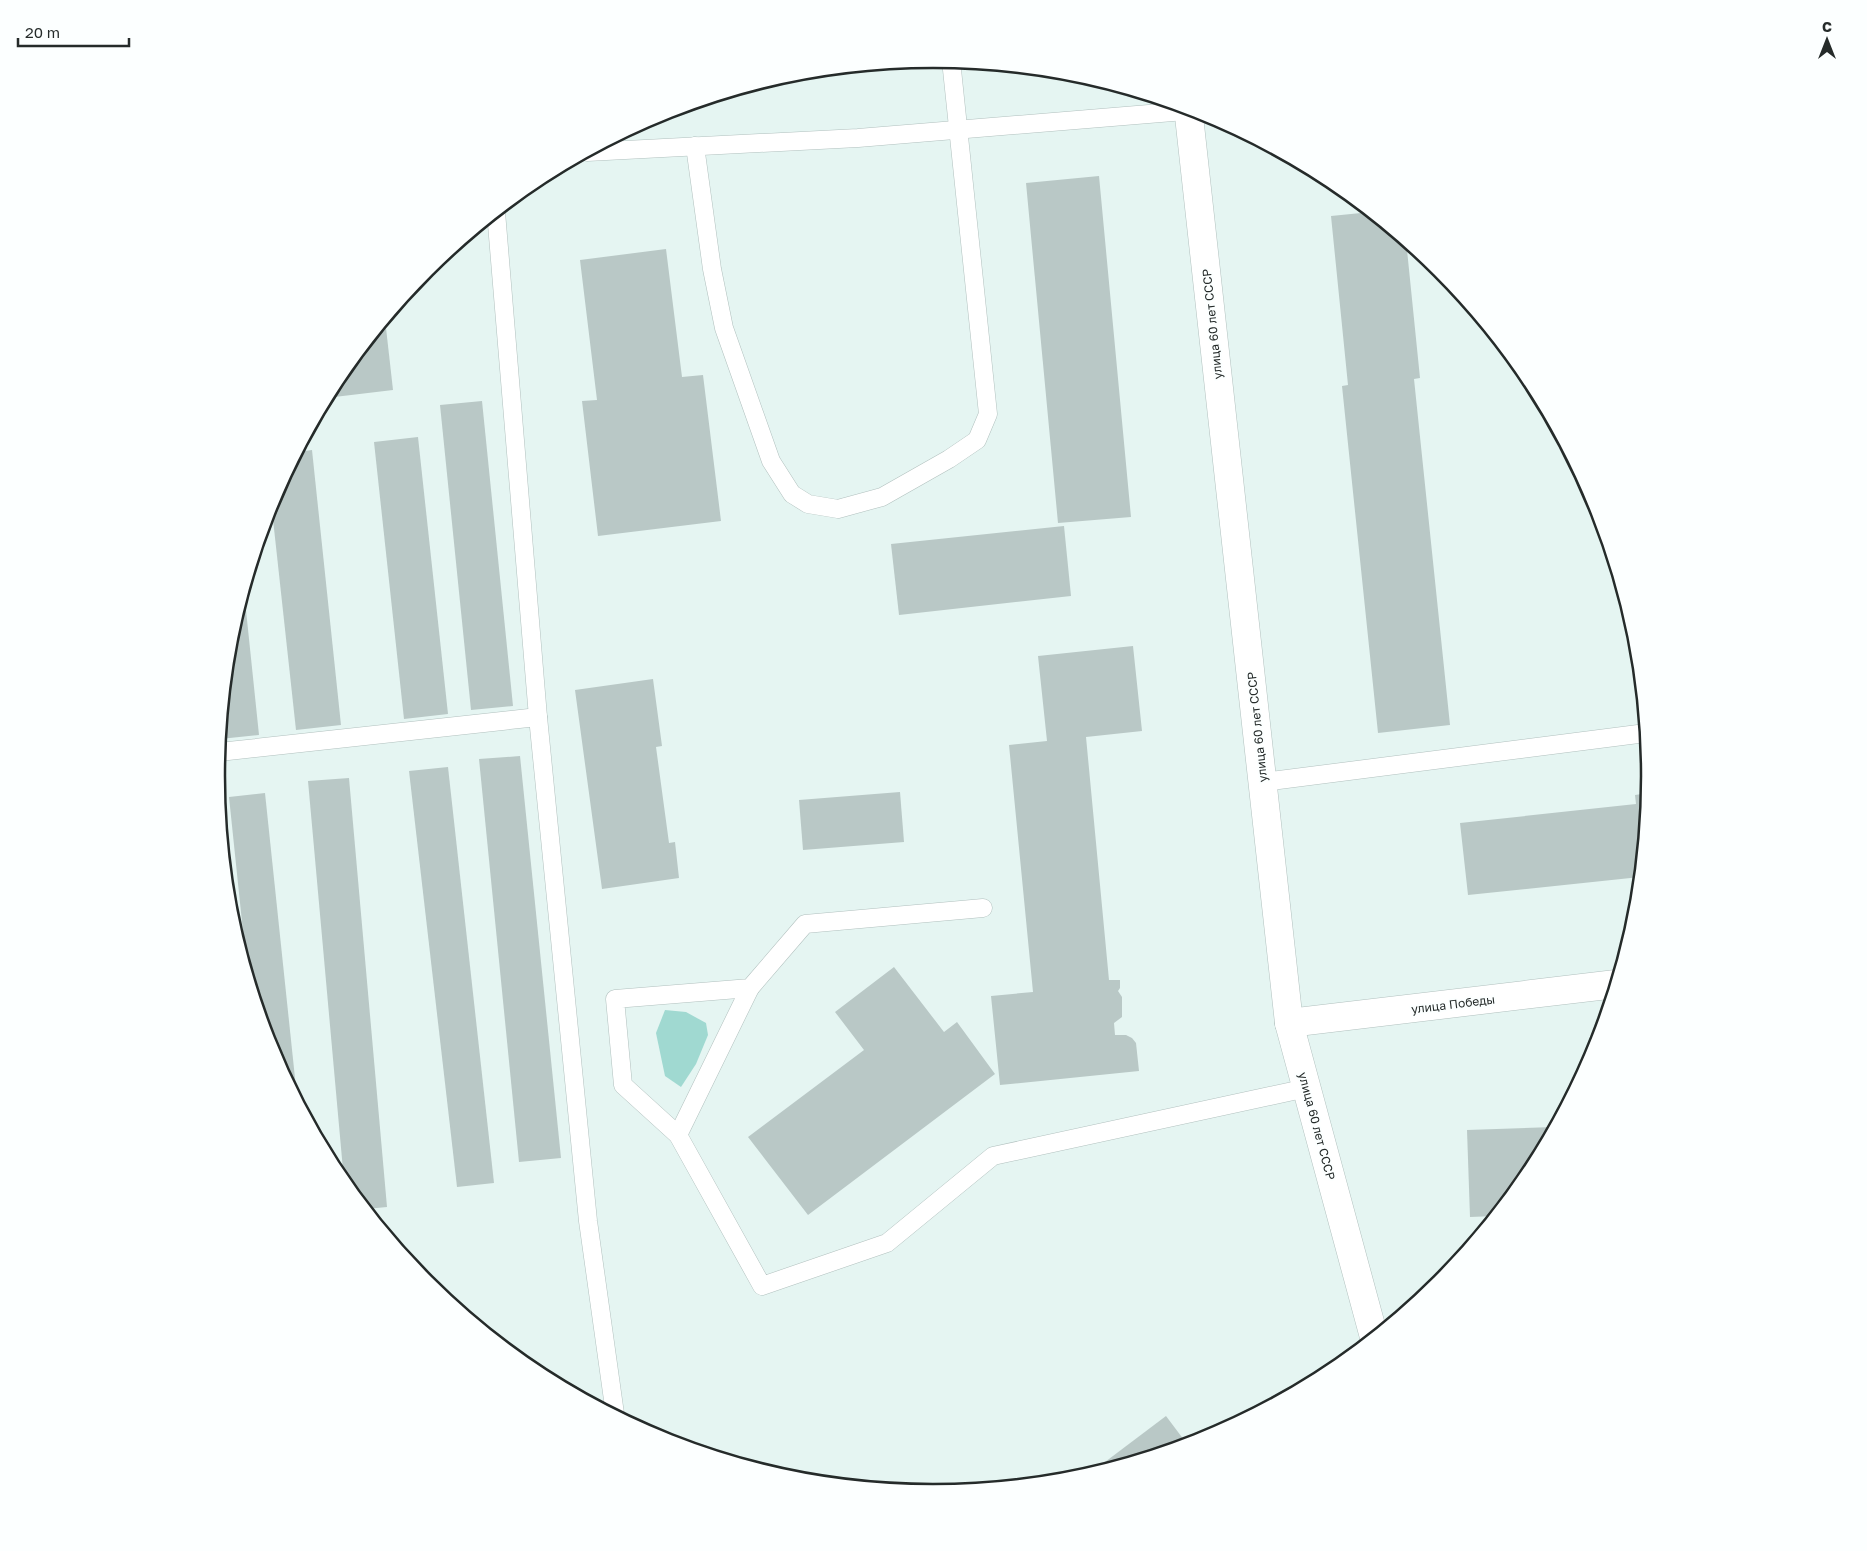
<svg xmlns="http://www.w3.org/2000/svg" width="1867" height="1551" font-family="'Golos Text',sans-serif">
<rect width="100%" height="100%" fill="#e5f5f2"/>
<path fill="#a0d9d1" d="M 665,1010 L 686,1012 L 706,1023 L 708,1035 L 696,1064 L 681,1087 L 665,1076 L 656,1033 Z"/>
<g fill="#b9c8c6">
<path d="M 1006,66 L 1037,69 L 1037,70 L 1007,73 Z"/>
<path d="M 1099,176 L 1131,517 L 1058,523 L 1026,183 Z"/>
<path d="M 1371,212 L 1406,240 L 1420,378 L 1414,379 L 1450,725 L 1378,733 L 1342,386 L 1348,385 L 1331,216 Z"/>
<path d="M 666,249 L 682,377 L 703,375 L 721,521 L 598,536 L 582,401 L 597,400 L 580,260 Z"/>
<path d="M 385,319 L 393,390 L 326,398 L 338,377 Z"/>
<path d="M 482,401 L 513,706 L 471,710 L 440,405 Z"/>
<path d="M 418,437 L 448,714 L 404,719 L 374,442 Z"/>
<path d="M 312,450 L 341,725 L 296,730 L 271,501 L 298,452 Z"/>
<path d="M 1064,526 L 1071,596 L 899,615 L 891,544 Z"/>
<path d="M 244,591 L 259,735 L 220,739 L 231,635 Z"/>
<path d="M 1133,646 L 1142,731 L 1086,737 L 1109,980 L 1120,980 L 1120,988 L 1118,991 L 1122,997 L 1122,1017 L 1114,1023 L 1115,1035 L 1126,1035 L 1132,1038 L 1136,1043 L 1139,1071 L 1000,1085 L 991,996 L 1033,992 L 1009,745 L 1047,741 L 1038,656 Z"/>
<path d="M 653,679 L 662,746 L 656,747 L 669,843 L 675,842 L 679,878 L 602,889 L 575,690 Z"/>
<path d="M 520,756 L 561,1158 L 519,1162 L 479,759 Z"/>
<path d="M 448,767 L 494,1183 L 457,1187 L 409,771 Z"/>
<path d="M 349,778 L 387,1207 L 366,1209 L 344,1181 L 308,781 Z"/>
<path d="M 900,792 L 904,842 L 803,850 L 799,800 Z"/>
<path d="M 265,793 L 297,1097 L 271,1050 L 247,970 L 229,797 Z"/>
<path d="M 1649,793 L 1640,877 L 1468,895 L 1460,823 L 1636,804 L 1635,795 Z"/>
<path d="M 894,967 L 944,1032 L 957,1022 L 995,1074 L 808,1215 L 748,1137 L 864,1050 L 835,1012 Z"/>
<path d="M 1554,1127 L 1529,1174 L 1495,1216 L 1470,1217 L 1467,1130 Z"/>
<path d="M 1166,1416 L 1187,1444 L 1109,1468 L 1105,1462 Z"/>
</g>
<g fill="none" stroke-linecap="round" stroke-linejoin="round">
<g stroke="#b1c0be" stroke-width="19">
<g id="lane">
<path d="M 695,146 L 712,269 L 724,328 L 771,461 L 792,494 L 808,504 L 838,509 L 882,497 L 949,459 L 977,440 L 988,414 L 951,60"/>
<path d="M 587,152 L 858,138 L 1197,110"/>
<path d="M 496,212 L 538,717 L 588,1221 L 615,1414"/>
<path d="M 219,752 L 538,717"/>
<path d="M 1263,782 L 1646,733"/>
<path d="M 983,908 L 805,924 L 750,988 L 615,999 L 623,1085 L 678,1135 L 762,1286 L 887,1243 L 993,1156 L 1307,1088"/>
<path d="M 678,1135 L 750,988"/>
</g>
</g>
<g stroke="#b1c0be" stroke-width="29">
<g id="street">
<path d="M 1188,107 L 1289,1023 L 1374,1337"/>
<path d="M 1289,1023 L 1616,984"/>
</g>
</g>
<use href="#lane" stroke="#fff" stroke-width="18"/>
<use href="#street" stroke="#fff" stroke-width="28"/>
</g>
<g text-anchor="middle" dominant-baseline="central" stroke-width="4" stroke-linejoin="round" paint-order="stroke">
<g font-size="12" fill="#252b2a" stroke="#fcffff">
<text transform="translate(1212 324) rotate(-96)">улица 60 лет СССР</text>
<text transform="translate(1257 727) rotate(-96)">улица 60 лет СССР</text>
<text transform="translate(1453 1004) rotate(-7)">улица Победы</text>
<text transform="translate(1317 1126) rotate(75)">улица 60 лет СССР</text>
</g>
</g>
<path d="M0 0H1867V1551H0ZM225 776a708 708 0 1 1 1416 0a708 708 0 1 1-1416 0Z" fill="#fcffff" fill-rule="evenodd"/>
<path fill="none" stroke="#252b2a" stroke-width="2.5" d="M225 776a708 708 0 1 1 1416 0a708 708 0 1 1-1416 0Z"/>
<g transform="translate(1827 40)" stroke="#fcffff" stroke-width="4" paint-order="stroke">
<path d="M0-4L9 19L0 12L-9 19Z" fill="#252b2a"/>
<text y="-8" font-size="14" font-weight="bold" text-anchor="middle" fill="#252b2a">С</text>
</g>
<path d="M18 38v8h111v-8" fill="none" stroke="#252b2a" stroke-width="2.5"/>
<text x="25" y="38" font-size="15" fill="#252b2a" stroke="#fcffff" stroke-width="4" paint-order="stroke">20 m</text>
</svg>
